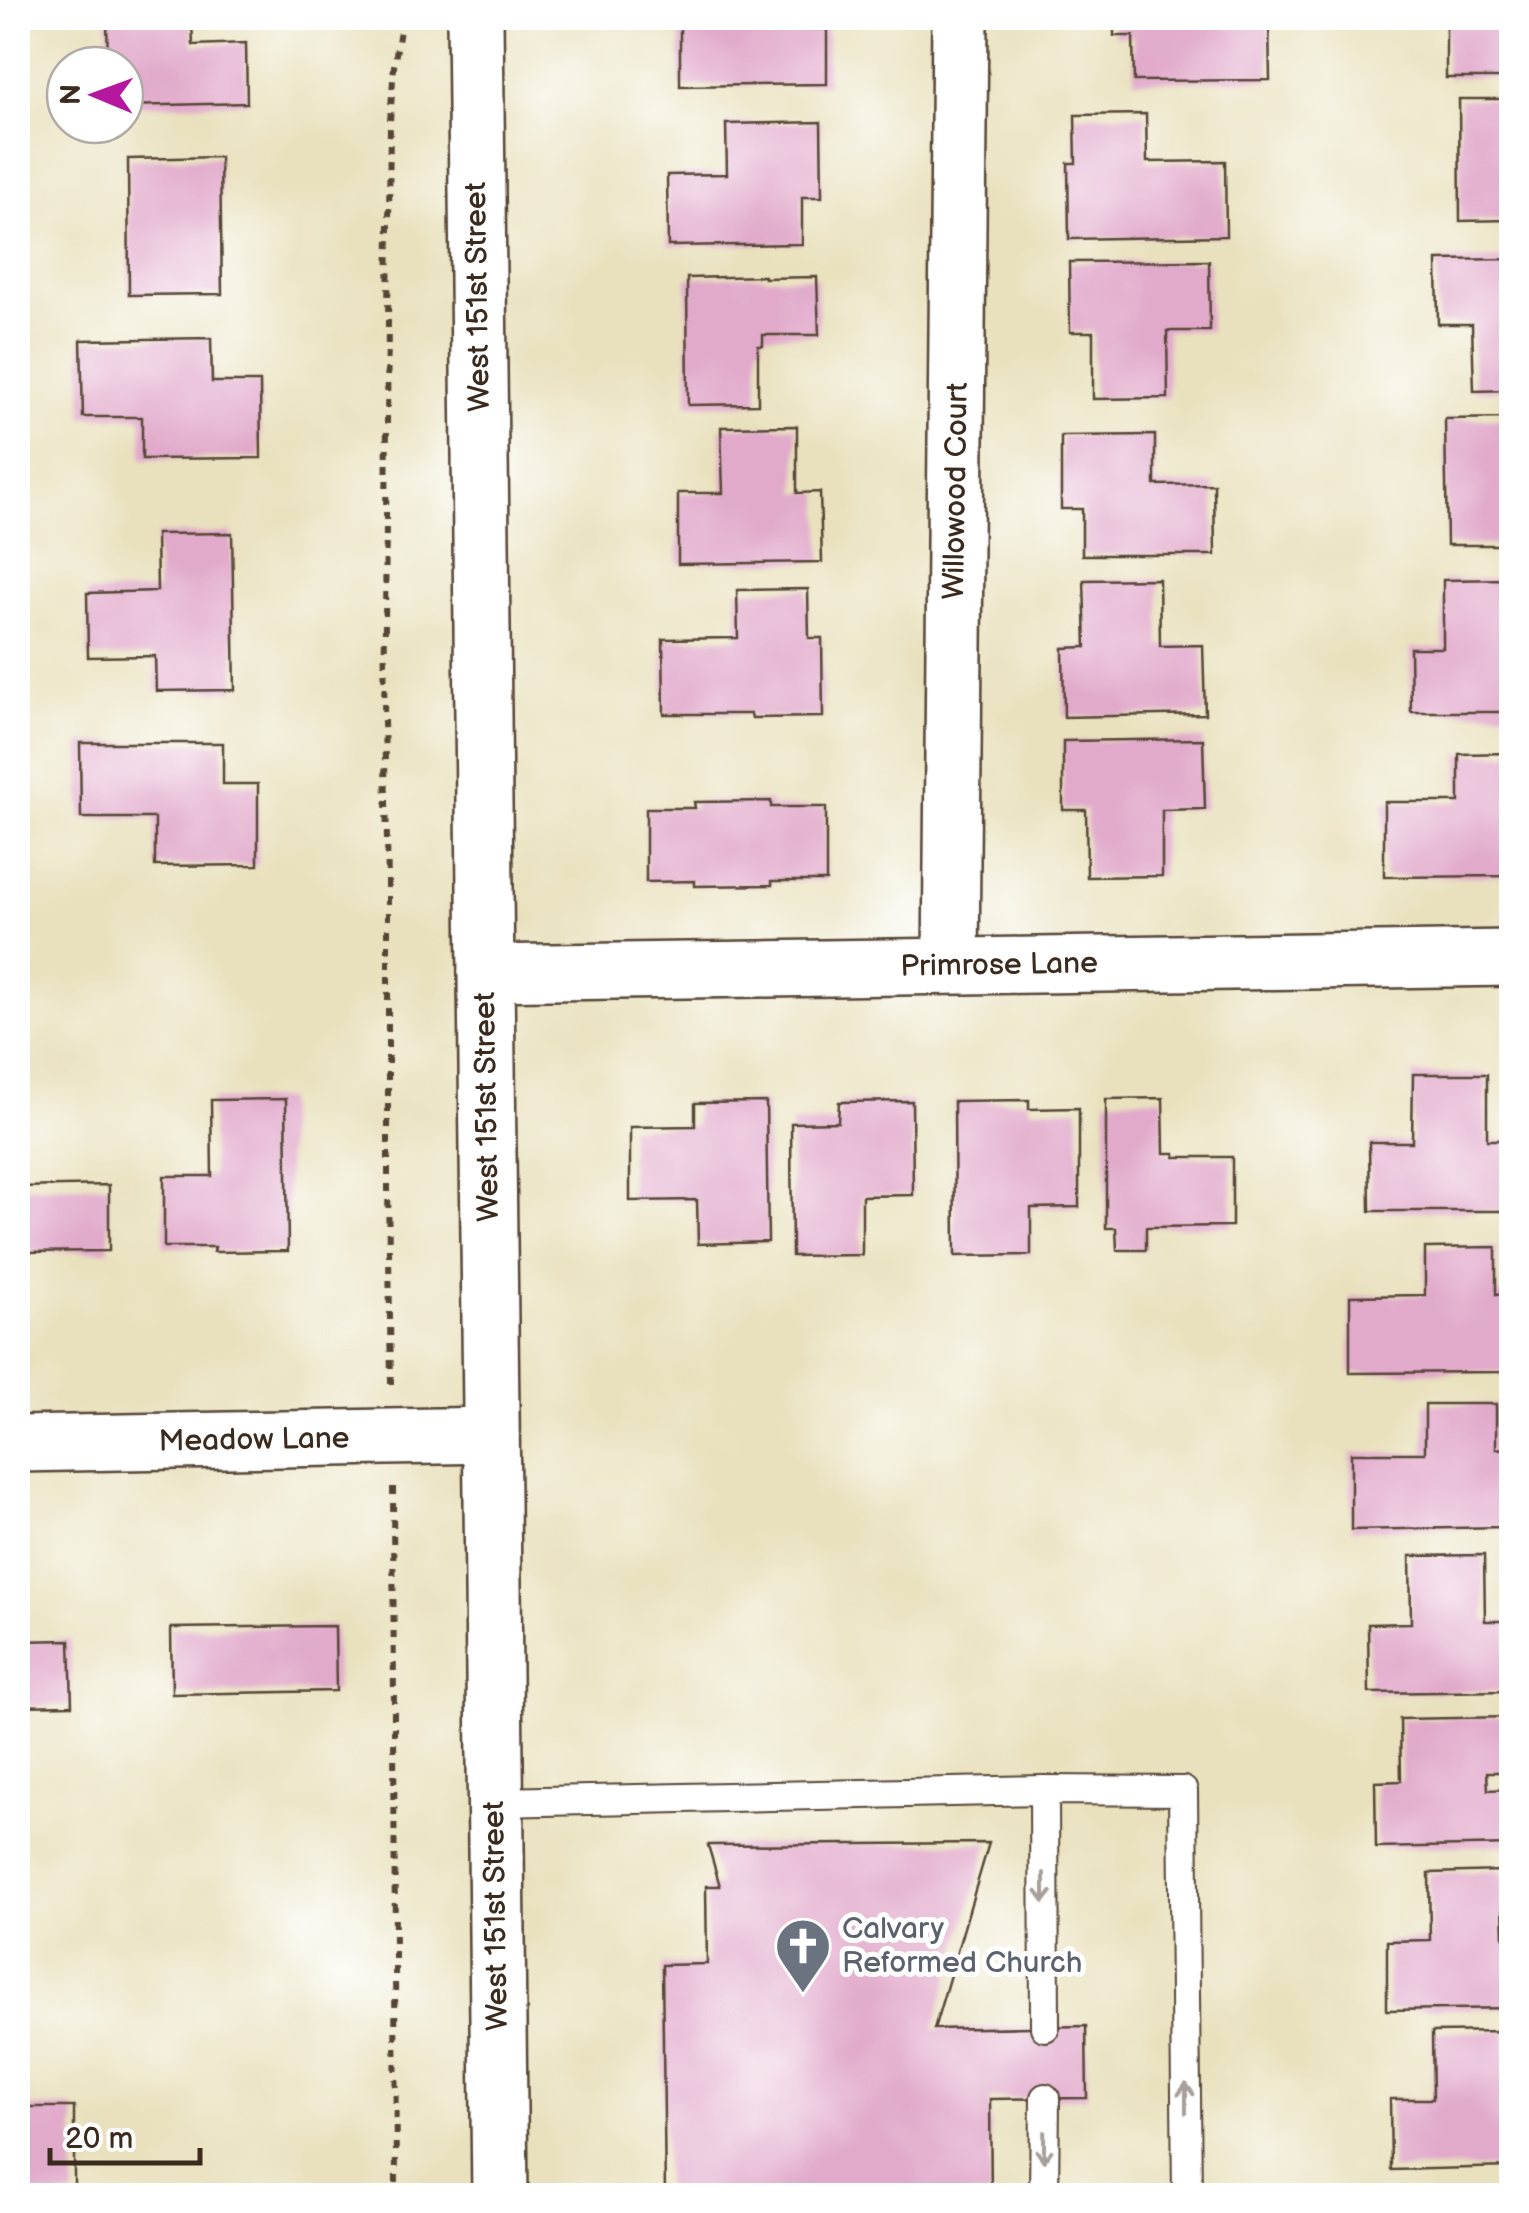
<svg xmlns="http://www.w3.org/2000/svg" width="1529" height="2213" font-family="'Balsamiq Sans',sans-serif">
<rect width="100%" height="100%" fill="#fff"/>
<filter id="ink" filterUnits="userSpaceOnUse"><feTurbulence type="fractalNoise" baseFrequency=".01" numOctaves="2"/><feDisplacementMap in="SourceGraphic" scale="20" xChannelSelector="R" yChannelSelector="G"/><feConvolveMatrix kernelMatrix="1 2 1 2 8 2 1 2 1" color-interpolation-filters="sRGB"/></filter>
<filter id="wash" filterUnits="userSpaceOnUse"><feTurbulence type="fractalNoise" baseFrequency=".0048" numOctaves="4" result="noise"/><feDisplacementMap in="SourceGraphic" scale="40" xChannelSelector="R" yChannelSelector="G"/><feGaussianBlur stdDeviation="2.25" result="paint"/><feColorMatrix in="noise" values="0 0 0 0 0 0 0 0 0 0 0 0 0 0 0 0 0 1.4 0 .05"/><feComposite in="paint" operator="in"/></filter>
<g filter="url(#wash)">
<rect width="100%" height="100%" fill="#e9e1be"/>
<g id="blocks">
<g fill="#e1a9ca">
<path d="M 107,18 L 192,18 L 193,45 L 246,43 L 247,103 L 125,106 L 125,65 L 108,65 Z"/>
<path d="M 713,18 L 799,18 L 799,29 L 827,29 L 827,84 L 680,86 L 680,22 L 714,22 Z"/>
<path d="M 1114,18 L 1269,18 L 1270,80 L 1134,81 L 1133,36 L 1114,36 Z"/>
<rect x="1446" y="18" width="66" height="60"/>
<path d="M 1459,99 L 1512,99 L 1512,220 L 1460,221 Z"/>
<path d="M 1146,114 L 1147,162 L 1225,161 L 1226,236 L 1069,239 L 1068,163 L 1076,163 L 1075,115 Z"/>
<path d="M 821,122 L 822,197 L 802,197 L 802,244 L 668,246 L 667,175 L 727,174 L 726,124 Z"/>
<path d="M 220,157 L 222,294 L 129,295 L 128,159 Z"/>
<path d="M 1512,259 L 1512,390 L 1474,391 L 1472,324 L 1438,324 L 1437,260 Z"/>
<path d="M 1209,261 L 1210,331 L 1167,331 L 1168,398 L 1093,399 L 1093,332 L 1070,332 L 1069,262 Z"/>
<path d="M 764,276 L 764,278 L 817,277 L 819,335 L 763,335 L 763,346 L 758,346 L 758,404 L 688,405 L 687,278 Z"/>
<path d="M 211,338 L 212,382 L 260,382 L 261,458 L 142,459 L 142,417 L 83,417 L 81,340 Z"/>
<path d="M 1512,418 L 1512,553 L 1506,553 L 1506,545 L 1447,545 L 1445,419 Z"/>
<path d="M 797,426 L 797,493 L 820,492 L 822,562 L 678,564 L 678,493 L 723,493 L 721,427 Z"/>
<path d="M 1155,435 L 1155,485 L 1214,484 L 1215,555 L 1082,555 L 1082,509 L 1061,509 L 1061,436 Z"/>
<path d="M 232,533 L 235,690 L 156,691 L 155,656 L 88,657 L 87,593 L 157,591 L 156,534 Z"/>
<path d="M 1159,579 L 1160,646 L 1203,645 L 1205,714 L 1064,717 L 1063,648 L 1086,647 L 1084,580 Z"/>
<path d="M 1512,579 L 1512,712 L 1411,712 L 1410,648 L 1443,648 L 1443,580 Z"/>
<path d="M 808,589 L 809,638 L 822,638 L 823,717 L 752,718 L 751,714 L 664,714 L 663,639 L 738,638 L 737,590 Z"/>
<path d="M 1203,739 L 1205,809 L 1162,810 L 1162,876 L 1087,877 L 1086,810 L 1063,810 L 1063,741 Z"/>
<path d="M 80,743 L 223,743 L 223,784 L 258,784 L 258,865 L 155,866 L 155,818 L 81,818 Z"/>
<path d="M 1512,753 L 1512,876 L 1384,877 L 1384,802 L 1459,802 L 1459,754 Z"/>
<path d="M 771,801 L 771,807 L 826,807 L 826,881 L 772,881 L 772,885 L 695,886 L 695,881 L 646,882 L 646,808 L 695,808 L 694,802 Z"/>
<path d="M 1413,1074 L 1487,1074 L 1487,1140 L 1511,1140 L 1510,1211 L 1370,1211 L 1369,1142 L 1412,1142 Z"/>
<path d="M 1163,1098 L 1164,1153 L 1175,1153 L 1175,1157 L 1232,1157 L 1232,1226 L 1146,1227 L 1146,1250 L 1117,1250 L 1116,1228 L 1106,1228 L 1106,1099 Z"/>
<path d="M 286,1099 L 288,1251 L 214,1252 L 215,1247 L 164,1247 L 164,1176 L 212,1176 L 211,1100 Z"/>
<path d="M 1029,1100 L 1029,1109 L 1079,1108 L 1079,1207 L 1031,1208 L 1031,1255 L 955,1256 L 954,1101 Z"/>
<path d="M 912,1101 L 913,1195 L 862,1196 L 862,1255 L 792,1256 L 791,1123 L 838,1122 L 839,1102 Z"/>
<path d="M 766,1102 L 768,1242 L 698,1244 L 697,1200 L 630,1201 L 630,1127 L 695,1126 L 695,1103 Z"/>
<path d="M 109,1185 L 109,1251 L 18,1252 L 18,1187 Z"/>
<path d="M 1496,1247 L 1496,1294 L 1506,1293 L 1506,1372 L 1350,1373 L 1350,1296 L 1425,1295 L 1425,1248 Z"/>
<path d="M 1425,1404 L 1496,1404 L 1496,1449 L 1505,1448 L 1504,1527 L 1351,1530 L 1351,1453 L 1425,1453 Z"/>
<path d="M 1484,1555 L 1485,1621 L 1507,1621 L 1509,1691 L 1369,1693 L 1368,1624 L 1411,1623 L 1410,1556 Z"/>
<path d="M 335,1626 L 336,1691 L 172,1694 L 171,1628 Z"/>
<path d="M 70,1640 L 72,1705 L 18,1706 L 18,1641 Z"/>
<path d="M 1512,1717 L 1512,1772 L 1487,1772 L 1488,1790 L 1512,1789 L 1512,1845 L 1376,1848 L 1375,1782 L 1401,1781 L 1400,1719 Z"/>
<path d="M 989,1843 L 934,2029 L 1086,2026 L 1087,2098 L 990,2099 L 991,2196 L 665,2196 L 662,1965 L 707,1964 L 706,1886 L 720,1886 L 708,1845 Z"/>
<path d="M 1502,1871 L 1504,1938 L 1512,1938 L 1512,2008 L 1387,2010 L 1387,1941 L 1430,1940 L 1429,1873 Z"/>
<path d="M 1506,2031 L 1507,2098 L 1512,2097 L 1512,2167 L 1391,2170 L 1390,2099 L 1433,2099 L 1432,2032 Z"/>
<rect x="18" y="2107" width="56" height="89"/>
<path d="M 324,2190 L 324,2196 L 213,2196 L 213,2192 Z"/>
</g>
</g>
</g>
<g filter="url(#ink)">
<use href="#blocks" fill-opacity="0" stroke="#554536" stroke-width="2.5"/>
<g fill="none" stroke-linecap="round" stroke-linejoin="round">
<g stroke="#554536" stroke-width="32">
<g id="service">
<path d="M 1044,1790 L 1045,2027"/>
<path d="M 495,1802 L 1044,1790 L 1183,1791 L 1187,2196"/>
<path d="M 1044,2196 L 1045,2098"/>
</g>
</g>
<g stroke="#554536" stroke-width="60">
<g id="minor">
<path d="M 951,965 L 960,18"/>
<path d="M 486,973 L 1512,958"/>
<path d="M 18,1444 L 491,1435"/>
</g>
</g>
<g stroke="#554536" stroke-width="60">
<path id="tertiary" d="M 475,18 L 500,2196"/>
</g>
<g stroke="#554536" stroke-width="6" stroke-dasharray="8 8" stroke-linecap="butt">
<path d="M 391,1384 L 388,1189 L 388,880 L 384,722 L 390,121 L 394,66 L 402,18"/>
<path d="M 393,1487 L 396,2196"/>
</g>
<use href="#service" stroke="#fff" stroke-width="28"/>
<use href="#minor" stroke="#fff" stroke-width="55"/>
<use href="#tertiary" stroke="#fff" stroke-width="55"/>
</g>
<defs><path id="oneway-shaft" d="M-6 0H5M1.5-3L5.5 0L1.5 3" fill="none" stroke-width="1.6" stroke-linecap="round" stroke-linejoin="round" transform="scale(2.5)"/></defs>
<g stroke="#a79f9a">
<use href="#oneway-shaft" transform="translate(1044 1888) rotate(90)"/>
<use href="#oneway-shaft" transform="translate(1186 2098) rotate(-90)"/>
<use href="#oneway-shaft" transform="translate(1044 2147) rotate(91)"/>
</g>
</g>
<defs>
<g id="church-pin" transform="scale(2.875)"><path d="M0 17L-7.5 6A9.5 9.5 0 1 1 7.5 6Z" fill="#6b7280" stroke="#fff"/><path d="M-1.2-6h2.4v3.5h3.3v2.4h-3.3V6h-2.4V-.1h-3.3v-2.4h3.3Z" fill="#fff"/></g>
</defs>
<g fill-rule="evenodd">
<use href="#church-pin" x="803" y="1946"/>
</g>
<g text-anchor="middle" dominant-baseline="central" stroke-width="10" stroke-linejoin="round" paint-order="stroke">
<g font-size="30" fill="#3b2a1e" stroke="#fff">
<text transform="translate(478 297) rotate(-91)">West 151st Street</text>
<text transform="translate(956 491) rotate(-89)">Willowood Court</text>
<text transform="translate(999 965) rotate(-1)">Primrose Lane</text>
<text transform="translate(487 1107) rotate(-91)">West 151st Street</text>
<text transform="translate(254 1440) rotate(-1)">Meadow Lane</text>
<text transform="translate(496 1916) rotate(-91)">West 151st Street</text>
</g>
<g font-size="30" fill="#5b616d" stroke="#fff" text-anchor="start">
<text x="842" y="1929">Calvary<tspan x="842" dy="34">Reformed Church</tspan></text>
</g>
</g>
<rect width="1529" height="2213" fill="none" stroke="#fff" stroke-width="60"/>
<g transform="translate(95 95) rotate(271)"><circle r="48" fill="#ffffff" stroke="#b1aaa5" stroke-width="2.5"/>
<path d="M0-8L18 38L0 25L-18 38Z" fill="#b5179e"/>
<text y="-15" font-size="28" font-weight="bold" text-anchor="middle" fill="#3b2a1e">N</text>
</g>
<path d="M50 2148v15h150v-15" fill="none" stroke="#3b2a1e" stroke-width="5"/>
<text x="65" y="2148" font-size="30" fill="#3b2a1e" stroke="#ffffff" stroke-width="8" paint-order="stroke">20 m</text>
</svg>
